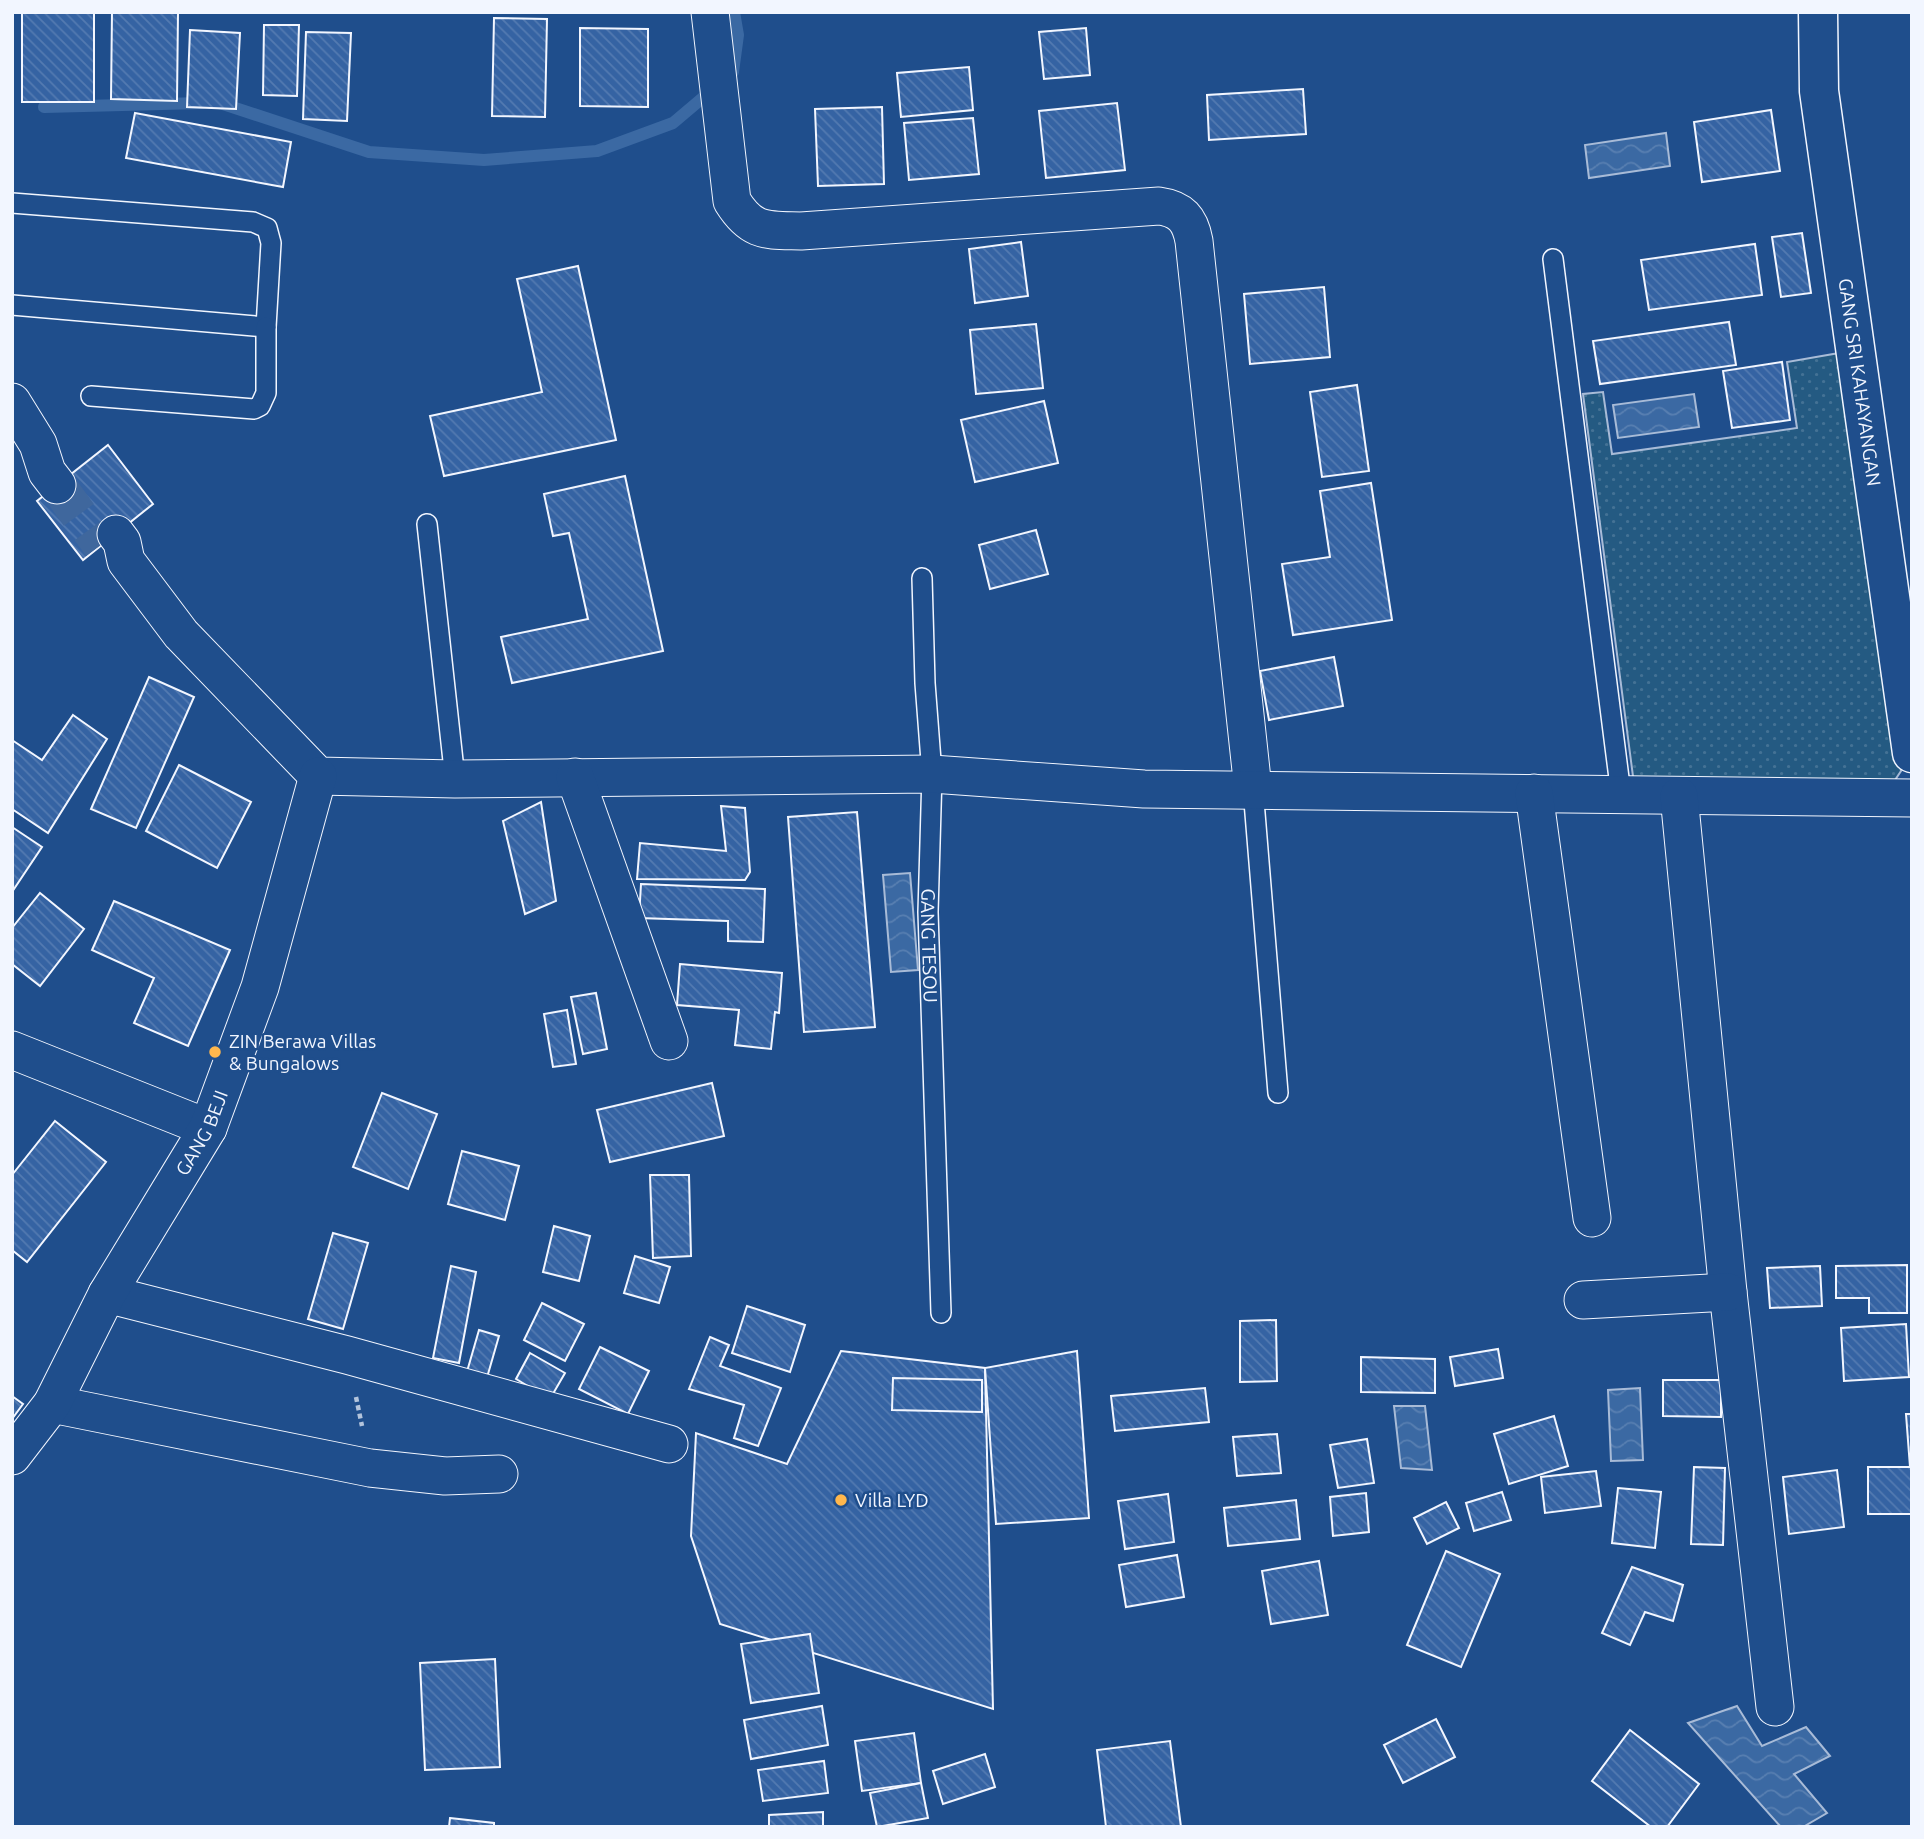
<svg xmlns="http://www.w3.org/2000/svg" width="1924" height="1839" font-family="Ubuntu,sans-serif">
<defs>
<pattern id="grass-dots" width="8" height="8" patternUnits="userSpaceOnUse" patternTransform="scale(1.75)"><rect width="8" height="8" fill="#245a82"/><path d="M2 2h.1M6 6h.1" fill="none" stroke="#447295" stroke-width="1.8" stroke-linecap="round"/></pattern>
<pattern id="water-waves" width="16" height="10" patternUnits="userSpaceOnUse" patternTransform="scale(1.75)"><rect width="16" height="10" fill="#3b69a3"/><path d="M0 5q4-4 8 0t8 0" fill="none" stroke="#587fb1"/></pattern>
<pattern id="building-back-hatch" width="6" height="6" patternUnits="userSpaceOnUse" patternTransform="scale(1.75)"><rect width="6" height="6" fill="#3563a3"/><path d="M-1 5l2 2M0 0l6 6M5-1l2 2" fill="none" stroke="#537ab1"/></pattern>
</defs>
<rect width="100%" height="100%" fill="#1f4e8c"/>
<path fill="url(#grass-dots)" stroke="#a8bbd7" stroke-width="2" d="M 1845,352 L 1901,771 L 1889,789 L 1634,784 L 1583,394 L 1603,392 L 1612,454 L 1797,428 L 1787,362 Z"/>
<g fill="url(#water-waves)" stroke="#a8bbd7" stroke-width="2">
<path d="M 1666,133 L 1670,166 L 1589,178 L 1585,145 Z"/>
<path d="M 1694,394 L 1699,427 L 1618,438 L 1613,405 Z"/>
<path d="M 910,873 L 918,970 L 891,972 L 883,875 Z"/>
<path d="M 1640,1388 L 1643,1460 L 1611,1461 L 1608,1390 Z"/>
<path d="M 1394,1406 L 1425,1406 L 1432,1470 L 1401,1468 Z"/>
<path d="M 1737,1706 L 1762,1746 L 1806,1727 L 1830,1756 L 1794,1774 L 1827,1813 L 1803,1827 L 1781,1827 L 1688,1723 Z"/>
</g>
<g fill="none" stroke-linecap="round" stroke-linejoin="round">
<g stroke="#3b69a3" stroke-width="12">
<path d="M 729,76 L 733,72 L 738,35 L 734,12"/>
<path d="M 220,103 L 369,152 L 484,160 L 597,151 L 673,123 L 712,90"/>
<path d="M 44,107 L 202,103"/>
</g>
</g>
<g fill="url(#building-back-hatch)" stroke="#f2f6ff" stroke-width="2">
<rect x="22" y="12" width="72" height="90"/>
<path d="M 112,12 L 178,13 L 177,101 L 111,99 Z"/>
<path d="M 494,18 L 547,19 L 545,117 L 492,116 Z"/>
<path d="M 264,25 L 299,25 L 297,96 L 263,95 Z"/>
<path d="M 580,28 L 648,29 L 648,107 L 580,106 Z"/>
<path d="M 1086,28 L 1090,75 L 1044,79 L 1039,32 Z"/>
<path d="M 190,30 L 240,33 L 236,109 L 187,107 Z"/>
<path d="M 306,32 L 351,33 L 347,121 L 303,119 Z"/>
<path d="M 969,67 L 973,110 L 901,117 L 897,73 Z"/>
<path d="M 1303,89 L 1306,134 L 1209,140 L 1207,95 Z"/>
<path d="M 1117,103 L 1125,170 L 1046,178 L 1039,111 Z"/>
<path d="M 882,107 L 884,184 L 818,186 L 815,109 Z"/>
<path d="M 1771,110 L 1780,171 L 1702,182 L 1694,122 Z"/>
<path d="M 135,113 L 291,142 L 283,187 L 126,158 Z"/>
<path d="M 973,118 L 979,174 L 909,180 L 904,123 Z"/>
<path d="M 1802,233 L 1811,293 L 1781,297 L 1772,237 Z"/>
<path d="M 1021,242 L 1028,296 L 975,303 L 969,249 Z"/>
<path d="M 1755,244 L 1762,295 L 1649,310 L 1641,260 Z"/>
<path d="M 578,266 L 616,440 L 444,476 L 430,416 L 542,392 L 517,279 Z"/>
<path d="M 1324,287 L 1330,357 L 1250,364 L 1244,294 Z"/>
<path d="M 1729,322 L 1736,365 L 1600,384 L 1593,341 Z"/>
<path d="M 1036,324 L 1043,388 L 976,394 L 970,330 Z"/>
<path d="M 1782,362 L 1790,420 L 1732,428 L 1723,371 Z"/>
<path d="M 1357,385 L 1369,471 L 1322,477 L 1310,392 Z"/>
<path d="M 1044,401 L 1058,463 L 975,482 L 961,420 Z"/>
<path d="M 108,445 L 153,504 L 83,560 L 37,501 Z"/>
<path d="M 625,476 L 663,651 L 512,683 L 501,637 L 588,619 L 569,533 L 553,536 L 544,494 Z"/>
<path d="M 1371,483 L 1392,620 L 1293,635 L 1282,564 L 1330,557 L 1320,491 Z"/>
<path d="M 1036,530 L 1048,574 L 990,589 L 979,545 Z"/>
<path d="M 1334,657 L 1343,706 L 1269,720 L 1260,671 Z"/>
<path d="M 149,677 L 194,697 L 136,828 L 91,809 Z"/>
<path d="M 73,715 L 107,739 L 48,833 L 12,809 L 12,740 L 42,760 Z"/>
<path d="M 179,765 L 251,802 L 217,868 L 146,831 Z"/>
<path d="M 541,802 L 556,901 L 525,914 L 503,821 Z"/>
<path d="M 721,806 L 745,808 L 750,872 L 745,880 L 637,879 L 640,843 L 726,851 Z"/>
<path d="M 857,812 L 875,1027 L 804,1032 L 788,817 Z"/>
<path d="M 12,827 L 42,847 L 12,892 Z"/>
<path d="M 641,884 L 765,889 L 763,942 L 728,941 L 728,921 L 639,918 Z"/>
<path d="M 40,893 L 84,929 L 40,986 L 12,964 L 12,928 Z"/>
<path d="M 114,901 L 230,950 L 188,1046 L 134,1023 L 154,978 L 92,950 Z"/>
<path d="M 680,964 L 782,973 L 779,1013 L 775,1012 L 771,1049 L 735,1045 L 739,1010 L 677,1005 Z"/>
<path d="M 596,993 L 607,1049 L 583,1054 L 571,997 Z"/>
<path d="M 567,1010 L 576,1064 L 553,1067 L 544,1014 Z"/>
<path d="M 712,1083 L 724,1136 L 610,1162 L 597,1110 Z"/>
<path d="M 382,1093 L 437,1114 L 408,1189 L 353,1167 Z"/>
<path d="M 55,1121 L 106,1162 L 27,1262 L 12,1250 L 12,1175 Z"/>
<path d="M 462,1151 L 519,1166 L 505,1220 L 448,1204 Z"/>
<path d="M 650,1175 L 689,1175 L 691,1256 L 653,1258 Z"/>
<path d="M 554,1226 L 590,1236 L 579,1281 L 543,1272 Z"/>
<path d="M 333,1233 L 368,1243 L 343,1329 L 308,1319 Z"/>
<path d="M 635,1256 L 670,1267 L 659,1303 L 624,1293 Z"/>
<path d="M 1907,1265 L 1907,1313 L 1869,1313 L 1869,1298 L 1836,1298 L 1836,1266 Z"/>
<path d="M 451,1266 L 476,1272 L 459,1363 L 433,1358 Z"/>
<path d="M 1820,1266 L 1822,1306 L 1770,1308 L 1767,1268 Z"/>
<path d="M 542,1303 L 584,1324 L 565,1361 L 524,1340 Z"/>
<path d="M 747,1306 L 805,1325 L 790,1372 L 732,1353 Z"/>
<path d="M 1276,1320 L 1277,1381 L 1240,1382 L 1240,1321 Z"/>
<path d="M 1906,1324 L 1909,1377 L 1844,1381 L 1841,1328 Z"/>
<path d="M 479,1330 L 499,1336 L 486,1381 L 466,1375 Z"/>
<path d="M 710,1337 L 729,1345 L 720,1366 L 781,1388 L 758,1446 L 734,1438 L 744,1405 L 689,1389 Z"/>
<path d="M 600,1347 L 649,1371 L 628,1414 L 579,1389 Z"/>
<path d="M 1498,1349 L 1503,1378 L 1455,1386 L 1450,1357 Z"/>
<path d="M 841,1351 L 985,1368 L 993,1709 L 720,1624 L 691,1536 L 696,1433 L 787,1464 Z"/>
<path d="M 1077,1351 L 1089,1518 L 996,1524 L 985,1368 Z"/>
<path d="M 530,1353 L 565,1373 L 550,1399 L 516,1379 Z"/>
<path d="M 1361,1357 L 1435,1359 L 1435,1393 L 1361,1392 Z"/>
<path d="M 893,1378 L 982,1380 L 982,1412 L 892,1410 Z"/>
<path d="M 1663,1380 L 1721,1380 L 1721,1417 L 1663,1416 Z"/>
<path d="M 1205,1388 L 1209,1422 L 1115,1431 L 1111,1396 Z"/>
<path d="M 12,1396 L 23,1404 L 12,1419 Z"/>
<path d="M 1906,1414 L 1912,1414 L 1912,1514 L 1868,1514 L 1868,1467 L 1910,1467 Z"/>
<path d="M 1554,1416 L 1568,1466 L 1509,1484 L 1494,1434 Z"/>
<path d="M 1277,1434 L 1281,1473 L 1237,1476 L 1233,1437 Z"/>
<path d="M 1367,1439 L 1374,1483 L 1338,1488 L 1330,1445 Z"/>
<path d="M 1694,1467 L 1725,1468 L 1723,1545 L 1691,1544 Z"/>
<path d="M 1837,1470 L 1844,1527 L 1789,1534 L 1783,1477 Z"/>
<path d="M 1596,1471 L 1601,1506 L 1545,1513 L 1541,1477 Z"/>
<path d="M 1618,1488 L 1661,1492 L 1655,1548 L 1612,1543 Z"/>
<path d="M 1502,1492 L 1511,1520 L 1474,1531 L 1466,1503 Z"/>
<path d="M 1366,1493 L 1369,1532 L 1333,1536 L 1330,1497 Z"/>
<path d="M 1168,1494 L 1174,1542 L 1125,1549 L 1118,1501 Z"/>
<path d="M 1296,1500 L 1300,1539 L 1228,1546 L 1224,1508 Z"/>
<path d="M 1446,1502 L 1459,1528 L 1427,1544 L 1414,1518 Z"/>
<path d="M 1446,1551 L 1500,1574 L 1461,1667 L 1407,1645 Z"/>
<path d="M 1177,1555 L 1184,1597 L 1126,1607 L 1119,1565 Z"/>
<path d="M 1319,1561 L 1328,1615 L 1271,1624 L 1262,1571 Z"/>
<path d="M 1632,1567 L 1683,1585 L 1673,1621 L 1645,1612 L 1630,1645 L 1602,1633 Z"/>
<path d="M 810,1634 L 819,1693 L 751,1703 L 741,1644 Z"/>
<path d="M 495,1659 L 500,1767 L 425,1770 L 420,1663 Z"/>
<path d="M 822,1706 L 828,1745 L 751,1759 L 744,1720 Z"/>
<path d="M 1436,1719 L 1455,1757 L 1403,1783 L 1384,1745 Z"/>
<path d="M 1630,1730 L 1699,1784 L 1667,1827 L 1651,1827 L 1592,1781 Z"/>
<path d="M 914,1733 L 921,1783 L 862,1791 L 855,1741 Z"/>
<path d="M 1170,1741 L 1181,1827 L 1106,1827 L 1097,1750 Z"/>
<path d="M 985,1754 L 995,1787 L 943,1804 L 933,1771 Z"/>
<path d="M 824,1761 L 828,1793 L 763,1801 L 758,1770 Z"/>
<path d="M 921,1783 L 928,1818 L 877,1827 L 870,1793 Z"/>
<path d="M 823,1812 L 823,1827 L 769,1827 L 769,1815 Z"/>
<path d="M 450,1818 L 494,1823 L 494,1827 L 449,1827 Z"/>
</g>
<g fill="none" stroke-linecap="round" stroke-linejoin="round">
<path stroke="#3f679d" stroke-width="37" stroke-dasharray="37 18" stroke-linecap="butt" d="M 57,485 L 101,545"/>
<g stroke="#f2f6ff" stroke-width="22">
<g id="service">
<path d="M 12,203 L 253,222 L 267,228 L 271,243 L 266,327 L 12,305"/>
<path d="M 1553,259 L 1621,794"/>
<path d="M 91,396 L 254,409 L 260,406 L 266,393 L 266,327"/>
<path d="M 427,524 L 455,779"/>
<path id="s1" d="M 922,578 L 925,683 L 932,774 L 928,912 L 941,1313"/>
<path d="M 1253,789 L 1278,1093"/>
</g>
</g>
<g stroke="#f2f6ff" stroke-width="39">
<g id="minor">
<path d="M 710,12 L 732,201 C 752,233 766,230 801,231 L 1159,206 C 1181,209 1190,219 1194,241 L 1253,789"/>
<path d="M 12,402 L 38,444 L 47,472 L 57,485"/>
<path d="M 116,534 L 122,542 L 126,561 L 181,634 L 318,776 L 455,779 L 932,774 L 1144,789 L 1912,798"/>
<path d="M 575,777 L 669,1041"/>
<path d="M 1534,793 L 1592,1218"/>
<path d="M 1679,796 L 1728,1292 L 1775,1707"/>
<path d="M 12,1050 L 208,1128"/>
<path d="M 107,1294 L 347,1355 L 669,1444"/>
<path d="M 1583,1300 L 1728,1292"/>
<path d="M 52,1404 L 370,1468 L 445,1476 L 499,1474"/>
<path id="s2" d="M 12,1456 L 52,1404 L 107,1294 L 208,1128 L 260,987 L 318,776"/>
</g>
</g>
<g stroke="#f2f6ff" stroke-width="41">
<g id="tertiary">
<path id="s3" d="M 1818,12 L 1819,91 L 1912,753"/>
</g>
</g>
<path stroke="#b3c4dc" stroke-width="4.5" stroke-dasharray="5 3.5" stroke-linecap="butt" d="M 356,1397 L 362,1426"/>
<use href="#service" stroke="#1f4e8c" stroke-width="19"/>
<use href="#minor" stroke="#1f4e8c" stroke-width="37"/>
<use href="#tertiary" stroke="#1f4e8c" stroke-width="38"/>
</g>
<g fill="#ffb74d" stroke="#1f4e8c" stroke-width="2.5">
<circle cx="215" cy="1052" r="7"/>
<circle cx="841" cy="1500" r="7"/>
</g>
<g text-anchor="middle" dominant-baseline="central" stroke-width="5" stroke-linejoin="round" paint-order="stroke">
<g font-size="19" fill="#f2f6ff" stroke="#1f4e8c">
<text stroke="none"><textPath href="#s3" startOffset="373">GANG SRI KAHAYANGAN</textPath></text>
<text stroke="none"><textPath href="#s1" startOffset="368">GANG TESOU</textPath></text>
<text stroke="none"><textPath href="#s2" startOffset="376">GANG BEJI</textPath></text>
</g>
<g font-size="19" fill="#f2f6ff" stroke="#1f4e8c" text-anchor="start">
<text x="229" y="1041">ZIN Berawa Villas<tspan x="229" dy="22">&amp; Bungalows</tspan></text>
<text x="855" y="1500">Villa LYD</text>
</g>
</g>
<rect width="1924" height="1839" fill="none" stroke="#f2f6ff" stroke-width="28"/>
</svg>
